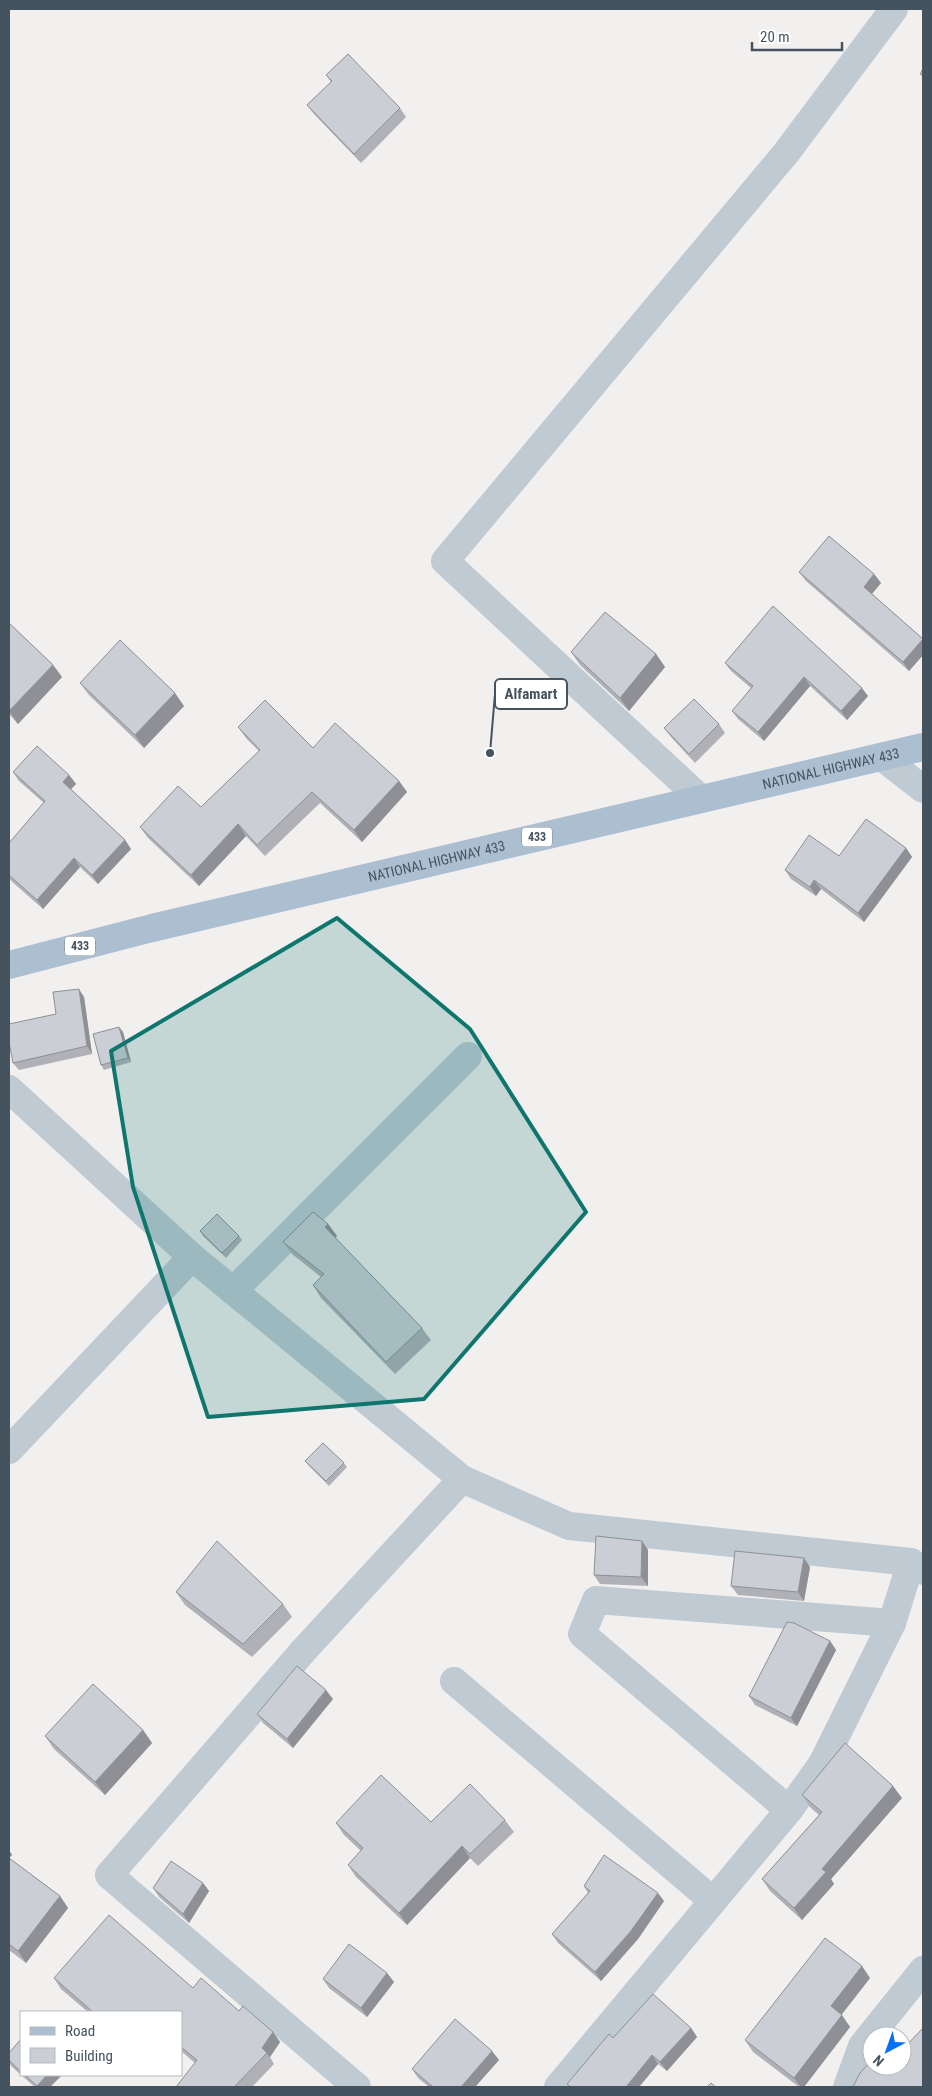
<svg xmlns="http://www.w3.org/2000/svg" width="932" height="2096" font-family="'Roboto Condensed',sans-serif">
<rect width="100%" height="100%" fill="#f2efef"/>
<g fill="none" stroke-linecap="round" stroke-linejoin="round">
<g stroke="#bfcad3" stroke-width="28">
<path d="M 882,757 L 923,789"/>
<path d="M 701,799 L 445,561 L 786,153 L 894,9"/>
<path d="M 9,1089 L 192,1257 L 462,1479 L 569,1526 L 911,1562 L 923,1571"/>
<path d="M 233,1291 L 468,1056"/>
<path d="M 9,1450 L 192,1257"/>
<path d="M 454,1681 L 712,1900"/>
<path d="M 789,1810 L 582,1634 L 596,1600 L 892,1623"/>
<path d="M 357,2087 L 109,1875 L 304,1650 L 462,1479"/>
<path d="M 558,2087 L 789,1810 L 822,1764 L 892,1623 L 911,1562"/>
<path d="M 847,2087 L 862,2046 L 923,1970"/>
</g>
<path stroke="#acbfd1" stroke-width="28" id="s1" d="M 9,965 L 152,928 L 923,747"/>
</g>
<g fill="#afb1b7">
<path d="M 326,75 L 400,108 L 406,117 L 361,163 L 314,114 L 307,105 L 331,82 Z"/>
<path d="M 799,572 L 874,574 L 881,583 L 872,594 L 923,639 L 923,655 L 909,671 L 806,581 Z"/>
<path d="M 773,606 L 868,696 L 847,720 L 810,686 L 764,741 L 738,719 L 732,711 L 751,688 L 731,671 L 725,663 Z"/>
<path d="M 9,623 L 53,665 L 62,677 L 18,724 L 9,714 Z"/>
<path d="M 571,652 L 656,654 L 665,667 L 629,711 L 580,665 Z"/>
<path d="M 80,683 L 184,706 L 144,748 L 89,695 Z"/>
<path d="M 719,724 L 725,733 L 695,763 L 671,737 L 664,728 Z"/>
<path d="M 238,727 L 313,748 L 399,781 L 407,792 L 362,842 L 320,803 L 265,856 L 246,836 L 199,886 L 148,838 L 140,827 L 201,807 L 259,751 L 246,738 Z"/>
<path d="M 13,772 L 69,775 L 76,784 L 71,789 L 125,840 L 131,849 L 98,884 L 80,867 L 43,909 L 9,879 L 9,843 L 44,803 L 19,781 Z"/>
<path d="M 906,848 L 912,857 L 864,922 L 821,889 L 816,896 L 791,879 L 785,870 L 839,856 Z"/>
<path d="M 84,997 L 92,1054 L 19,1070 L 13,1063 L 56,1014 Z"/>
<path d="M 119,1027 L 123,1032 L 131,1062 L 104,1070 L 101,1065 Z"/>
<path d="M 328,1224 L 337,1236 L 335,1238 L 422,1328 L 431,1340 L 395,1374 L 321,1298 L 313,1285 L 321,1277 L 292,1254 L 283,1242 Z"/>
<path d="M 200,1231 L 239,1236 L 242,1240 L 226,1258 L 203,1236 Z"/>
<path d="M 305,1461 L 344,1463 L 347,1467 L 329,1486 L 309,1466 Z"/>
<path d="M 642,1541 L 648,1550 L 648,1586 L 600,1584 L 594,1575 Z"/>
<path d="M 810,1567 L 804,1601 L 738,1595 L 731,1586 Z"/>
<path d="M 176,1592 L 283,1604 L 292,1617 L 252,1657 L 185,1605 Z"/>
<path d="M 830,1641 L 836,1650 L 797,1726 L 755,1705 L 749,1696 Z"/>
<path d="M 333,1699 L 293,1748 L 263,1723 L 257,1714 Z"/>
<path d="M 143,1730 L 152,1743 L 105,1795 L 54,1749 L 45,1736 Z"/>
<path d="M 802,1795 L 902,1798 L 831,1879 L 834,1884 L 802,1920 L 770,1891 L 762,1879 L 819,1815 L 810,1807 Z"/>
<path d="M 505,1820 L 514,1832 L 478,1866 L 470,1858 L 407,1925 L 356,1877 L 348,1865 L 361,1851 L 344,1835 L 336,1823 L 431,1822 Z"/>
<path d="M 9,1850 L 12,1855 L 9,1858 L 60,1896 L 68,1908 L 26,1963 L 9,1950 Z"/>
<path d="M 203,1883 L 209,1891 L 189,1923 L 159,1897 L 153,1888 Z"/>
<path d="M 584,1886 L 664,1901 L 638,1939 L 601,1981 L 558,1943 L 552,1934 L 588,1893 Z"/>
<path d="M 387,1973 L 394,1982 L 367,2017 L 329,1988 L 323,1979 Z"/>
<path d="M 54,1978 L 193,1988 L 239,2011 L 273,2032 L 280,2042 L 270,2057 L 274,2064 L 252,2087 L 176,2087 L 195,2063 L 181,2051 L 181,2012 L 88,2012 L 61,1989 Z"/>
<path d="M 870,1978 L 841,2015 L 850,2027 L 804,2087 L 799,2087 L 753,2052 L 745,2040 Z"/>
<path d="M 691,2028 L 697,2037 L 667,2071 L 658,2064 L 639,2087 L 569,2087 L 567,2084 L 613,2038 Z"/>
<path d="M 21,2039 L 21,2075 L 11,2066 L 9,2062 L 9,2053 Z"/>
<path d="M 499,2060 L 475,2087 L 429,2087 L 418,2078 L 412,2069 Z"/>
<path d="M 21,2075 L 62,2075 L 50,2087 L 35,2087 Z"/>
</g>
<g fill="#8e9095">
<path d="M 874,574 L 881,583 L 870,596 L 864,587 Z"/>
<path d="M 923,639 L 923,655 L 909,671 L 903,662 Z"/>
<path d="M 656,654 L 665,667 L 629,711 L 620,698 Z"/>
<path d="M 53,665 L 62,677 L 18,724 L 9,711 Z"/>
<path d="M 804,677 L 810,686 L 764,741 L 758,732 Z"/>
<path d="M 862,688 L 868,696 L 847,720 L 841,711 Z"/>
<path d="M 175,693 L 184,706 L 144,748 L 135,735 Z"/>
<path d="M 69,775 L 76,784 L 69,791 L 63,782 Z"/>
<path d="M 399,781 L 407,792 L 362,842 L 354,830 Z"/>
<path d="M 238,824 L 246,836 L 199,886 L 191,875 Z"/>
<path d="M 125,840 L 131,849 L 98,884 L 92,875 Z"/>
<path d="M 906,848 L 912,857 L 864,922 L 858,913 Z"/>
<path d="M 74,858 L 80,867 L 43,909 L 37,900 Z"/>
<path d="M 814,880 L 821,889 L 816,896 L 810,887 Z"/>
<path d="M 79,989 L 84,997 L 92,1054 L 87,1046 Z"/>
<path d="M 119,1027 L 123,1032 L 131,1062 L 128,1058 Z"/>
<path d="M 328,1224 L 337,1236 L 334,1239 L 325,1227 Z"/>
<path d="M 642,1541 L 648,1550 L 648,1586 L 641,1577 Z"/>
<path d="M 804,1558 L 810,1567 L 804,1601 L 798,1592 Z"/>
<path d="M 830,1641 L 836,1650 L 797,1726 L 791,1718 Z"/>
<path d="M 326,1690 L 333,1699 L 293,1748 L 287,1739 Z"/>
<path d="M 143,1730 L 152,1743 L 105,1795 L 95,1782 Z"/>
<path d="M 893,1786 L 902,1798 L 831,1879 L 834,1884 L 802,1920 L 794,1908 L 822,1869 Z"/>
<path d="M 462,1846 L 470,1858 L 407,1925 L 399,1913 Z"/>
<path d="M 9,1850 L 12,1855 L 9,1858 Z"/>
<path d="M 203,1883 L 209,1891 L 189,1923 L 183,1914 Z"/>
<path d="M 658,1893 L 664,1901 L 638,1939 L 601,1981 L 595,1972 Z"/>
<path d="M 60,1896 L 68,1908 L 26,1963 L 18,1951 Z"/>
<path d="M 862,1966 L 870,1978 L 839,2018 L 831,2006 Z"/>
<path d="M 387,1973 L 394,1982 L 367,2017 L 361,2008 Z"/>
<path d="M 842,2015 L 850,2027 L 804,2087 L 801,2087 L 794,2078 Z"/>
<path d="M 691,2028 L 697,2037 L 667,2071 L 660,2062 Z"/>
<path d="M 273,2032 L 280,2042 L 270,2057 L 262,2048 Z"/>
<path d="M 492,2051 L 499,2060 L 475,2087 L 461,2087 Z"/>
<path d="M 652,2055 L 658,2064 L 639,2087 L 626,2087 Z"/>
<path d="M 47,2075 L 62,2075 L 50,2087 L 38,2087 L 37,2086 Z"/>
</g>
<g fill="#cbced5" stroke="#8e9095">
<path d="M 348,54 L 400,108 L 354,154 L 307,105 L 332,81 L 326,75 Z"/>
<path d="M 923,69 L 923,76 L 920,74 Z"/>
<path d="M 829,536 L 874,574 L 864,587 L 923,639 L 903,662 L 799,572 Z"/>
<path d="M 773,606 L 862,688 L 841,711 L 804,677 L 758,732 L 732,711 L 753,686 L 725,663 Z"/>
<path d="M 605,612 L 656,654 L 620,698 L 571,652 Z"/>
<path d="M 9,623 L 53,665 L 9,711 Z"/>
<path d="M 120,640 L 175,693 L 135,735 L 80,683 Z"/>
<path d="M 694,699 L 719,724 L 689,754 L 664,728 Z"/>
<path d="M 265,700 L 313,748 L 335,723 L 399,781 L 354,830 L 312,792 L 257,845 L 238,824 L 191,875 L 140,827 L 178,786 L 201,807 L 260,750 L 238,727 Z"/>
<path d="M 37,746 L 69,775 L 63,782 L 125,840 L 92,875 L 74,858 L 37,900 L 9,875 L 9,843 L 45,801 L 13,772 Z"/>
<path d="M 866,819 L 906,848 L 858,913 L 814,880 L 810,887 L 785,870 L 809,835 L 839,856 Z"/>
<path d="M 79,989 L 87,1046 L 13,1063 L 9,1042 L 9,1024 L 56,1014 L 53,992 Z"/>
<path d="M 119,1027 L 128,1058 L 101,1065 L 93,1034 Z"/>
<path d="M 313,1212 L 328,1224 L 325,1227 L 422,1328 L 386,1362 L 313,1285 L 324,1274 L 283,1242 Z"/>
<path d="M 217,1214 L 239,1236 L 222,1253 L 200,1231 Z"/>
<path d="M 323,1443 L 344,1463 L 326,1481 L 305,1461 Z"/>
<path d="M 596,1536 L 642,1541 L 641,1577 L 594,1575 Z"/>
<path d="M 217,1541 L 283,1604 L 243,1644 L 176,1592 Z"/>
<path d="M 735,1551 L 804,1558 L 798,1592 L 731,1586 Z"/>
<path d="M 787,1622 L 794,1623 L 830,1641 L 791,1718 L 749,1696 Z"/>
<path d="M 297,1666 L 326,1690 L 287,1739 L 257,1714 Z"/>
<path d="M 93,1684 L 143,1730 L 95,1782 L 45,1736 Z"/>
<path d="M 845,1743 L 893,1786 L 822,1869 L 826,1872 L 794,1908 L 762,1879 L 822,1812 L 802,1795 Z"/>
<path d="M 381,1775 L 431,1822 L 470,1784 L 505,1820 L 470,1854 L 462,1846 L 399,1913 L 348,1865 L 363,1848 L 336,1823 Z"/>
<path d="M 604,1855 L 658,1893 L 631,1931 L 595,1972 L 552,1934 L 590,1891 L 584,1886 Z"/>
<path d="M 9,1858 L 60,1896 L 18,1951 L 9,1944 Z"/>
<path d="M 171,1861 L 203,1883 L 183,1914 L 153,1888 Z"/>
<path d="M 109,1915 L 193,1988 L 201,1978 L 239,2011 L 243,2006 L 273,2032 L 262,2048 L 267,2053 L 234,2087 L 176,2087 L 197,2060 L 181,2047 L 181,2012 L 93,2012 L 54,1978 Z"/>
<path d="M 825,1938 L 862,1966 L 831,2006 L 842,2015 L 794,2078 L 745,2040 Z"/>
<path d="M 349,1944 L 387,1973 L 361,2008 L 323,1979 Z"/>
<path d="M 653,1994 L 691,2028 L 660,2062 L 652,2055 L 626,2087 L 571,2087 L 567,2084 L 609,2034 L 613,2038 Z"/>
<path d="M 455,2019 L 492,2051 L 461,2087 L 433,2087 L 412,2069 Z"/>
<path d="M 923,2028 L 923,2087 L 853,2087 L 860,2073 L 872,2060 L 872,2066 L 902,2066 L 902,2050 Z"/>
<path d="M 21,2039 L 21,2072 L 9,2060 L 9,2053 Z"/>
<path d="M 25,2075 L 47,2075 L 37,2086 Z"/>
<path d="M 711,2083 L 716,2087 L 707,2087 Z"/>
</g>
<path fill="#0f766e" fill-opacity="0.2" stroke="#0f766e" stroke-width="4" stroke-linejoin="round" d="M 337,918 L 470,1029 L 586,1212 L 424,1399 L 208,1417 L 133,1187 L 111,1051 Z"/>
<g text-anchor="middle" dominant-baseline="central" stroke-width="5" stroke-linejoin="round" paint-order="stroke">
<g fill="#fff" stroke="#7d878f" stroke-width="1">
<rect x="522" y="827.5" width="30" height="19" rx="4"/>
<rect x="65" y="936.5" width="30" height="19" rx="4"/>
</g>
<g font-size="12" font-weight="bold" fill="#45535f">
<text x="537" y="837">433</text>
<text x="80" y="946">433</text>
</g>
<g font-size="14" fill="#45535f" stroke="#fff">
<text stroke="none"><textPath href="#s1" startOffset="845">NATIONAL HIGHWAY 433</textPath></text>
<text stroke="none"><textPath href="#s1" startOffset="440">NATIONAL HIGHWAY 433</textPath></text>
</g>
</g>
<path fill="none" stroke="#45535f" stroke-width="2" d="M490 753L495 694"/>
<circle fill="#45535f" stroke="#fff" stroke-width="2" cx="490" cy="753" r="5"/>
<rect fill="#fff" stroke="#45535f" stroke-width="2" x="495" y="679" width="72" height="30" rx="5"/>
<g font-size="15" text-anchor="middle" font-weight="bold" fill="#45535f">
<text x="531" y="699">Alfamart</text>
</g>
<rect width="932" height="2096" fill="none" stroke="#45535f" stroke-width="20"/>
<rect x="20" y="2011" width="162" height="65" fill="#ffffff" stroke="#b5babf"/>
<rect x="30" y="2027" width="25" height="8" fill="#acbfd1" stroke="#b5babf"/>
<text x="65" y="2036" font-size="15" fill="#45535f">Road</text>
<rect x="30" y="2048" width="25" height="15" fill="#cbced5" stroke="#b5babf"/>
<text x="65" y="2061" font-size="15" fill="#45535f">Building</text>
<g transform="translate(887 2051) rotate(221)"><circle r="24" fill="#ffffff" stroke="#b5babf"/>
<path d="M0-4L9 19L0 12L-9 19Z" fill="#056ff7"/>
<text y="-8" font-size="14" font-weight="bold" text-anchor="middle" fill="#45535f">N</text>
</g>
<path d="M752 42v8h90v-8" fill="none" stroke="#45535f" stroke-width="2.5"/>
<text x="760" y="42" font-size="15" fill="#45535f" stroke="#ffffff" stroke-width="4" paint-order="stroke">20 m</text>
</svg>
